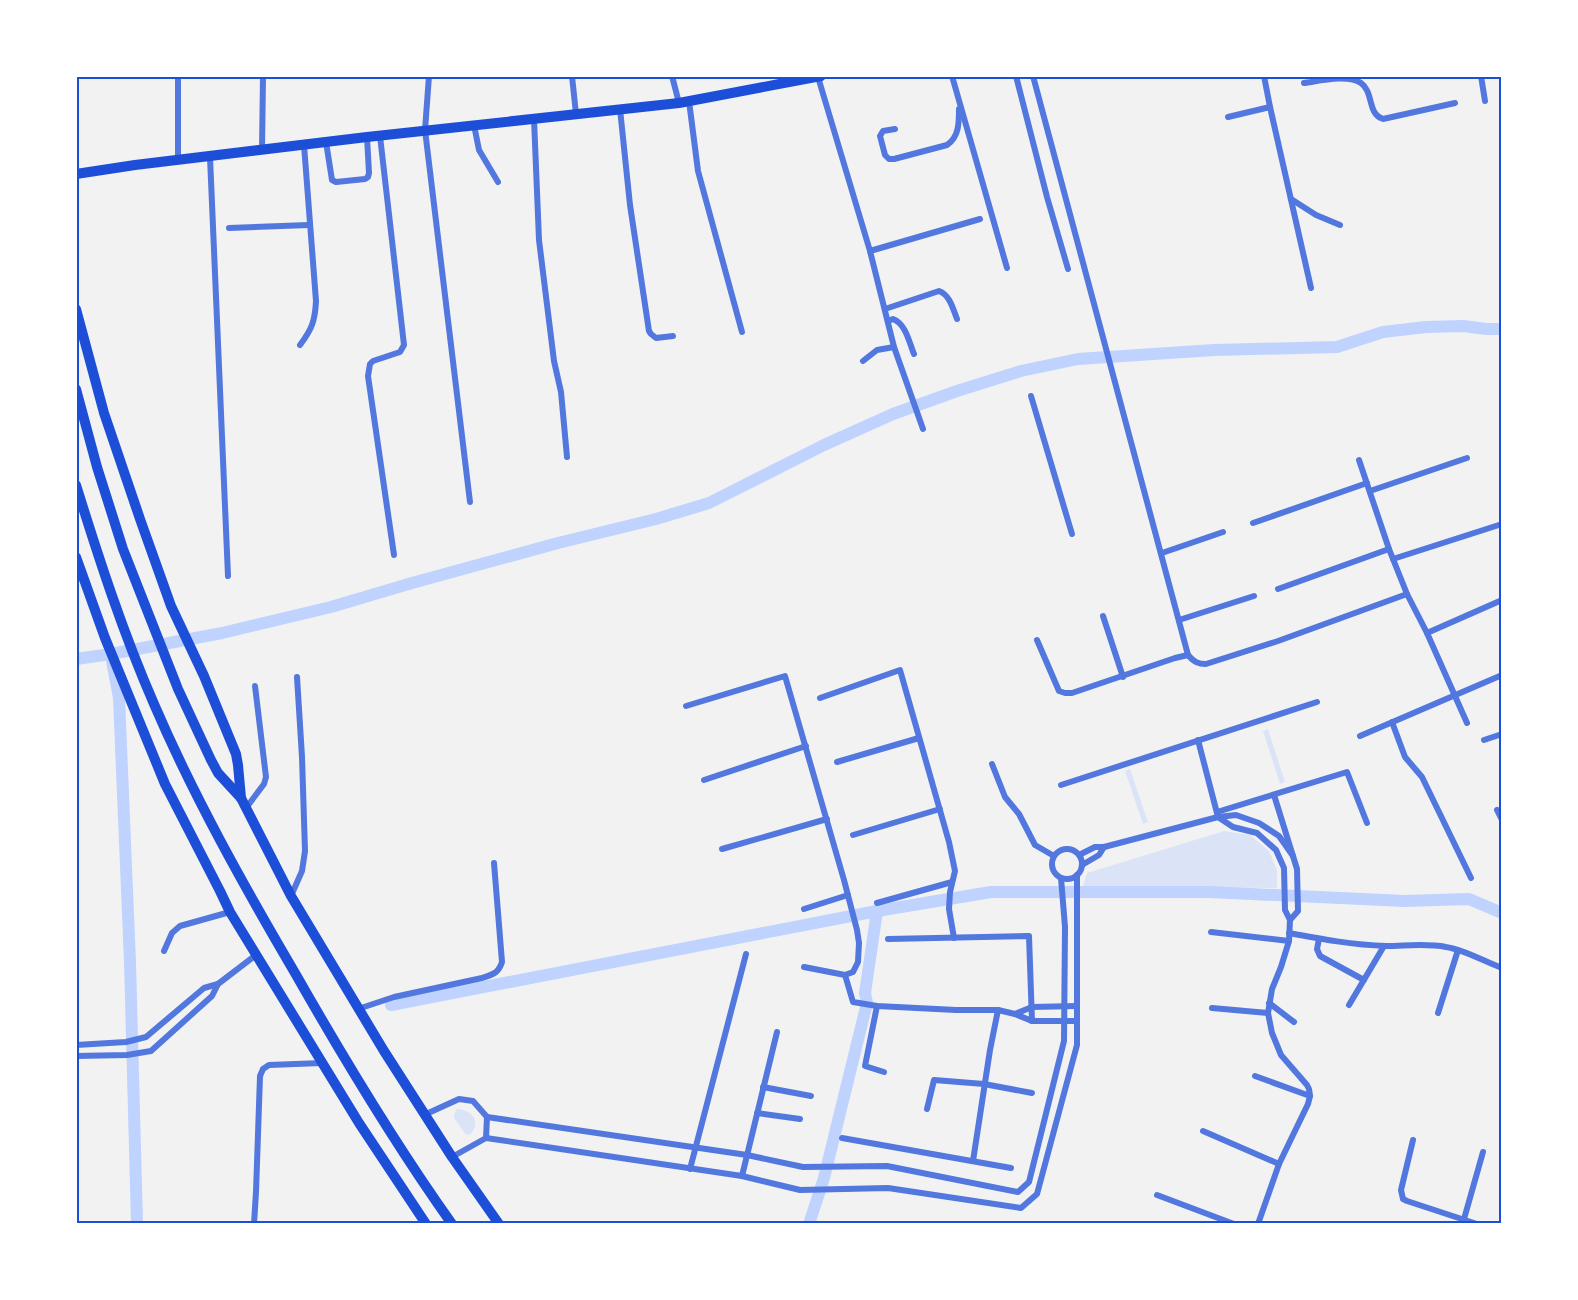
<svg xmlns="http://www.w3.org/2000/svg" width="1578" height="1300" font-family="'Space Grotesk',sans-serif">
<rect width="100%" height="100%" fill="#f2f2f2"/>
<g fill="#dbe4f7">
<path d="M 1268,729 L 1285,782 L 1280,784 L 1263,731 Z"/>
<path d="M 1130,769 L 1148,822 L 1143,824 L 1125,771 Z"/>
<path d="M 1224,831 L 1250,835 L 1269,851 L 1277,870 L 1277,888 L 1083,886 L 1087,873 Z"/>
<path d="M 457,1109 C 472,1110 481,1121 471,1134 L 466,1135 L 454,1118 L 455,1112 Z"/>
</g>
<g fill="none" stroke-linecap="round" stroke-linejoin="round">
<g stroke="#bfd3fe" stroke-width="12">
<path d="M 76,659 L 111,654 L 222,633 L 331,607 L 412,583 L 558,543 L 656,519 L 709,503 L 824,445 L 893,414 L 957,391 L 1021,371 L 1078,359 L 1214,350 L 1337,347 L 1383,332 L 1426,327 L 1463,326 L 1486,329 L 1502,329"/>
<path d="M 112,661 L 119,698 L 130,962 L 137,1224"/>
<path d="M 391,1005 L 877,911 L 991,892 L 1209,892 L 1405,901 L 1469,899 L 1502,913"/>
<path d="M 809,1224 L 824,1178 L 867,1003 L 865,993 L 877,911"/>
</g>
<g stroke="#5277de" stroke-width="6">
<path d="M 429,76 L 425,130 L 470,502"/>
<path d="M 572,76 L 576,114"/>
<path d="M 672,76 L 679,103"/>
<path d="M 952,76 L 1007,268"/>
<path d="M 1016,76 L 1047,197 L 1068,269"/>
<path d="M 1033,76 L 1188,655 C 1194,662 1198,664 1206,664 L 1278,641 L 1407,594"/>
<path d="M 1264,76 L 1270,107 L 1311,288"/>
<path d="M 1481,76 L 1485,101"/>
<path d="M 818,77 L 870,251 L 894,347 L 923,429"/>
<path d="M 1304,83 C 1319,81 1348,74 1361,83 C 1374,92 1367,114 1383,119 L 1455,103"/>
<path d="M 689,101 L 698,171 L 742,332"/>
<path d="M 620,109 L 630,205 L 649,331 L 651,334 L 656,338 L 673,336"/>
<path d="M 1228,117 L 1270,107"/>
<path d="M 534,119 L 539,240 L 554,361 L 561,392 L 567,457"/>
<path d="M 474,125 L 479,150 L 498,182"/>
<path d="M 895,129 L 883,131 L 880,136 L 885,155 L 889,159 L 894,159 L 947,145 C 959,137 959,123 959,109"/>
<path d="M 380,136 L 404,345 L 400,352 L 373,361 L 370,364 L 368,376 L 394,555"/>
<path d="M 326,142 L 332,180 L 336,182 L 365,179 L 368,177 L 369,173 L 367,137"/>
<path d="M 262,150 L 263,76"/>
<path d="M 210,157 L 228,576"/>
<path d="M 178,160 L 178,76"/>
<path d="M 1291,199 L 1316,215 L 1340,225"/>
<path d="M 229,228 L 309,225"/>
<path d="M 870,251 L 980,219"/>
<path d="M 885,309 L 939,291 C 950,295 953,309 957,319"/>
<path d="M 888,321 L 893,319 C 906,324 909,342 914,354"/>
<path d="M 300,345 C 312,329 315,321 316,301 L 304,145"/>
<path d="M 863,361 L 877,350 L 894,347"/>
<path d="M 1031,396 L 1072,534"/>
<path d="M 1359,460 L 1389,549 L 1407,594 L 1427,633 L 1467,723"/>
<path d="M 1370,491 L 1467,458"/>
<path d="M 1253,523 L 1367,483"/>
<path d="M 1162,553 L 1223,532"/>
<path d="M 1393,559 L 1502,524"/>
<path d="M 1278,589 L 1389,549"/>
<path d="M 1103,616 L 1123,677"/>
<path d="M 1179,620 L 1254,596"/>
<path d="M 1427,633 L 1502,600"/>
<path d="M 1037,640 L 1059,691 L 1065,693 L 1072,693 L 1175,658 L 1188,655"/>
<path d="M 820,698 L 900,670 L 949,842 L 955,871 L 950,892 L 949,909 L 954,938"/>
<path d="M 686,706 L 785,676 L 844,880 L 857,930 L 859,943 L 858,962 L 853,972 L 845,975 L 853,1002 L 877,1006 L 956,1010 L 998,1010 L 1015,1014 L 1032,1021 L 1077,1021"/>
<path d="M 1392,722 L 1405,757 L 1422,777 L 1471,878"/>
<path d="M 1360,736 L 1502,675"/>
<path d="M 1198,740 L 1218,817 L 1233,827 L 1257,833 L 1276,850 L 1284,868 L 1285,910 L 1290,920 L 1289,941 L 1281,967 L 1272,989 L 1268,1013 L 1272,1033 L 1281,1055 L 1307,1085 L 1309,1089 L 1310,1096 L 1308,1104 L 1279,1164 L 1258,1224"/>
<path d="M 1484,740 L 1502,734"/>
<path d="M 837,762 L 919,738"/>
<path d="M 992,764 L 1005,797 L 1019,814 L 1035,845 L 1054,856"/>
<path d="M 704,780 L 806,746"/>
<path d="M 1061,785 L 1317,702"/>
<path d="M 1274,795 L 1297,869 L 1298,911 L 1290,920"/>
<path d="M 246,808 L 264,784 L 266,777 L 255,686"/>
<path d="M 1497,810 L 1502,820"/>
<path d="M 1217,812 L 1347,772 L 1367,823"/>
<path d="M 853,835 L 940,809"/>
<path d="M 722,849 L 827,819"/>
<circle cx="1067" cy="864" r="15"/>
<path d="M 1079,855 L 1095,847 L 1104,847 L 1218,817 L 1236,815 L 1259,823 L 1279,836 L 1293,856"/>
<path d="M 1082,865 L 1099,855 L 1104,847"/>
<path d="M 291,896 L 302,871 L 305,851 L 302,757 L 297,677"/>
<path d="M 877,903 L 952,882"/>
<path d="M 804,909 L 848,895"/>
<path d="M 1211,932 L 1289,941"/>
<path d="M 1289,933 C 1321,939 1353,945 1386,946 C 1405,946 1426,943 1446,947 C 1465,950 1483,961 1502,968"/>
<path d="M 888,939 L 1029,936 L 1032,1021"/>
<path d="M 1319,939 L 1317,949 L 1320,956 L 1364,980"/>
<path d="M 164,951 L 172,933 L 180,926 L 230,912"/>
<path d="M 804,967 L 845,975"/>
<path d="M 1269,1003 L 1294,1022"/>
<path d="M 1349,1005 L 1384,946"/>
<path d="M 877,1006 L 865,1066 L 884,1072"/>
<path d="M 1212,1008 L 1268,1013"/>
<path d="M 358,1009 L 394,997 L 482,978 C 493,974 498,974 502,962 L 494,863"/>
<path d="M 1438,1013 L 1458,950"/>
<path d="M 1015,1014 L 1032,1007 L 1077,1006"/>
<path d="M 76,1045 L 126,1042 L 146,1037 L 204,988 L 218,984 L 256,955"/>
<path d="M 76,1056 L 127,1055 L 151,1051 L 212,996 L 218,984"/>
<path d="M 1255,1076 L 1310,1096"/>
<path d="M 763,1087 L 811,1096"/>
<path d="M 927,1109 L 934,1080 L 984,1084 L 1032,1093"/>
<path d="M 757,1113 L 800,1119"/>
<path d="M 424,1115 L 459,1099 L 473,1101 L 487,1117 L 486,1138 L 452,1157"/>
<path d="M 487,1117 L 747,1155 L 803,1167 L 887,1166 L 1018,1192 L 1029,1182 L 1064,1041 L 1065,927 L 1061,878"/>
<path d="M 1203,1131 L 1279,1164"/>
<path d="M 486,1138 L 742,1176 L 800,1190 L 888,1188 L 1021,1208 L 1037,1194 L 1077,1045 L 1077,875"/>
<path d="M 842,1138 L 1011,1168"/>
<path d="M 1413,1140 L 1401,1190 L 1403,1199 L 1407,1201 L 1477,1224"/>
<path d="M 973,1161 L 990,1050 L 998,1010"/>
<path d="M 690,1169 L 746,954"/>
<path d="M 742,1176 L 777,1032"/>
<path d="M 1157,1195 L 1234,1224"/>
<path d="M 1464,1219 L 1483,1152"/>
<path d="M 254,1224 L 256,1192 L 260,1076 L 263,1069 L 269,1065 L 322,1063"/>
</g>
<g stroke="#1d4ed8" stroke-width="10">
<path d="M 76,174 L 135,165 L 367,137 L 679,103 L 821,76"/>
<path d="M 76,309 L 104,413 L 140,519 L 171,606 L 204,676 L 236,754 L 238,765 L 241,798"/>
<path d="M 76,557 L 105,638 L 165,784 L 220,891 L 230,912 L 359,1123 L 426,1224"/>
</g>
<g stroke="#1d4ed8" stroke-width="10">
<path d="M 76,389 L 97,467 L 123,549 L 178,689 L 211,760 L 218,773 L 241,798 L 291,896 L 384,1051 L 452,1157 L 499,1224"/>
<path d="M 76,485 C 99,559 123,633 154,704 C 194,797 244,886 295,973 C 344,1059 395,1144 452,1224"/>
</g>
</g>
<rect width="1578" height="1300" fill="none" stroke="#ffffff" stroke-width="156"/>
<rect x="78" y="78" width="1422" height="1144" fill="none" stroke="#1d4ed8" stroke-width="2"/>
</svg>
